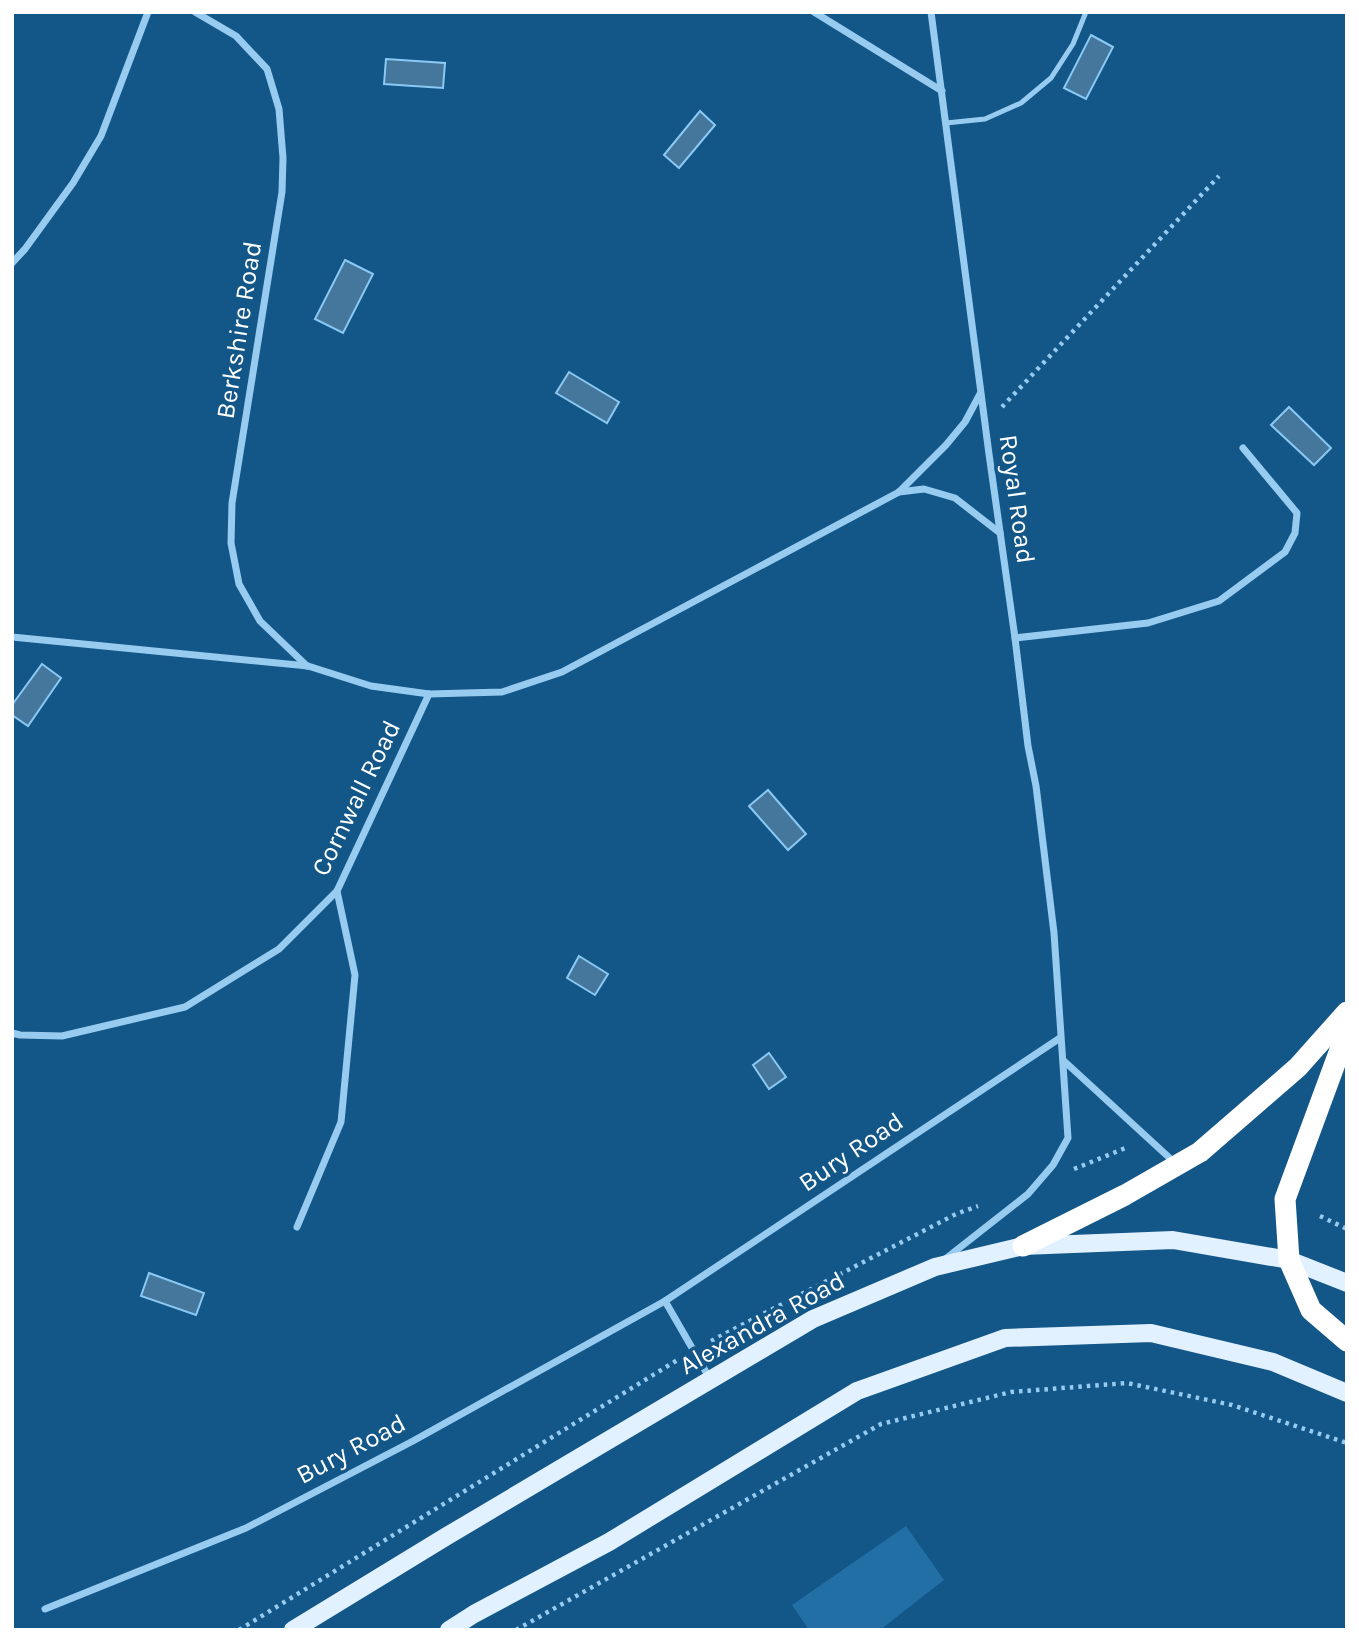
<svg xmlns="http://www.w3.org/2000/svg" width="1359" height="1642" font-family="Karla,sans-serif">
<rect width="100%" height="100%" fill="#135688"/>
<path fill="#226fa6" d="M 906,1526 L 944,1580 L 880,1630 L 809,1630 L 792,1605 Z"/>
<g fill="#45769c" stroke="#8ac9f3" stroke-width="2">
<path d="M 1091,35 L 1113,47 L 1086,99 L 1064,88 Z"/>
<path d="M 386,59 L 445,63 L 443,88 L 384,84 Z"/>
<path d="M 700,111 L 715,125 L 679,168 L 664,155 Z"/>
<path d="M 345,260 L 373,274 L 343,333 L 315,319 Z"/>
<path d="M 569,372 L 619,402 L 607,423 L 556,393 Z"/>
<path d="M 1289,407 L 1331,448 L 1314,465 L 1271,425 Z"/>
<path d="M 42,664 L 61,678 L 28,726 L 12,715 L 12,705 Z"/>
<path d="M 768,790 L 806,834 L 788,850 L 749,806 Z"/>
<path d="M 579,956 L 608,974 L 595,995 L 567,978 Z"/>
<path d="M 769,1053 L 786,1077 L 769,1089 L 753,1065 Z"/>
<path d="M 149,1273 L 204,1293 L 196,1315 L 141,1296 Z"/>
</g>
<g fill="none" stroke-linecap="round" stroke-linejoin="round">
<g stroke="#98cbf0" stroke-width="4.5" stroke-dasharray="3.5 5" stroke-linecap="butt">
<path d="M 1002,407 L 1219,176"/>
<path d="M 1074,1169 L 1128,1147"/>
<path d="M 1320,1216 L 1347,1229"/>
<path d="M 711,1341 L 956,1214 L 978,1206"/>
<path d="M 239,1630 L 679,1359"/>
<path d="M 516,1630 L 881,1424 L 1011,1392 L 1127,1383 L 1232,1405 L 1347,1443"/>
</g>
<path stroke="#98cbf0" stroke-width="5" d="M 946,123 L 985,119 L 1021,103 L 1051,78 L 1073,44 L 1086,12"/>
<g stroke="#98cbf0" stroke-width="7">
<path d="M 195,12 L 236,36 L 267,69 L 279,109 L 283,158 L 282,192 L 232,503 L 231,543 L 239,584 L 260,621 L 307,666"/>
<path d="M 814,12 L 942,91"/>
<path d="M 931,12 L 989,454 L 1015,638 L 1028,746 L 1036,786 L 1054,933 L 1068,1138 L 1053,1165 L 1028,1194 L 944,1260"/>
<path d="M 12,263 L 25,249 L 73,183 L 101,136 L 148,12"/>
<path d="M 899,492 L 924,489 L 955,498 L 1000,533"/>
<path d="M 12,637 L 308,666 L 371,686 L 429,694 L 502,692 L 562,672 L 899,492 L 946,445 L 965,422 L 980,394"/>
<path d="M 1015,638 L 1148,623 L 1219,601 L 1285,552 L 1295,533 L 1297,513 L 1243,448"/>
<path d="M 12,1033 L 20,1035 L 62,1036 L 185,1007 L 279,949 L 337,891 L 429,694"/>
<path d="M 1064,1061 L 1174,1162"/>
<path d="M 297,1227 L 341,1122 L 355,975 L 337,891"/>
<path d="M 665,1301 L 710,1379"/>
<path d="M 45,1609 L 246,1528 L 413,1441 L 665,1301 L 1060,1038"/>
</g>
<g stroke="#e1f1ff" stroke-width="18">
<path d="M 293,1630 L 447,1536 L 813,1319 L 935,1267 L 1023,1246 L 1173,1240 L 1289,1260 L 1347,1283"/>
<path d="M 449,1630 L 474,1614 L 609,1542 L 857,1391 L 1005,1338 L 1151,1333 L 1273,1362 L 1347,1393"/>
</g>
<g stroke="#fff" stroke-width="21">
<path d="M 1347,1031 L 1285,1199 L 1289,1260 L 1311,1310 L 1347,1341"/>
<path d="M 1023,1246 L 1125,1195 L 1200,1152 L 1298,1067 L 1347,1012"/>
</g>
</g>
<g text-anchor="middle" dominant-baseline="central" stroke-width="7" stroke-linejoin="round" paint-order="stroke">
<g font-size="26" fill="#fff" stroke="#135688">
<text transform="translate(239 330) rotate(-81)">Berkshire Road</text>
<text transform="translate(1017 499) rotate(82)">Royal Road</text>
<text transform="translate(356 798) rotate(-64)">Cornwall Road</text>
<text transform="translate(851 1152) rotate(-34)">Bury Road</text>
<text transform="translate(762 1323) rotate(-29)">Alexandra Road</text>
<text transform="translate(351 1449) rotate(-28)">Bury Road</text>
</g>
</g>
<rect width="1359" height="1642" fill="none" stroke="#ffffff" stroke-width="28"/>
</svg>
